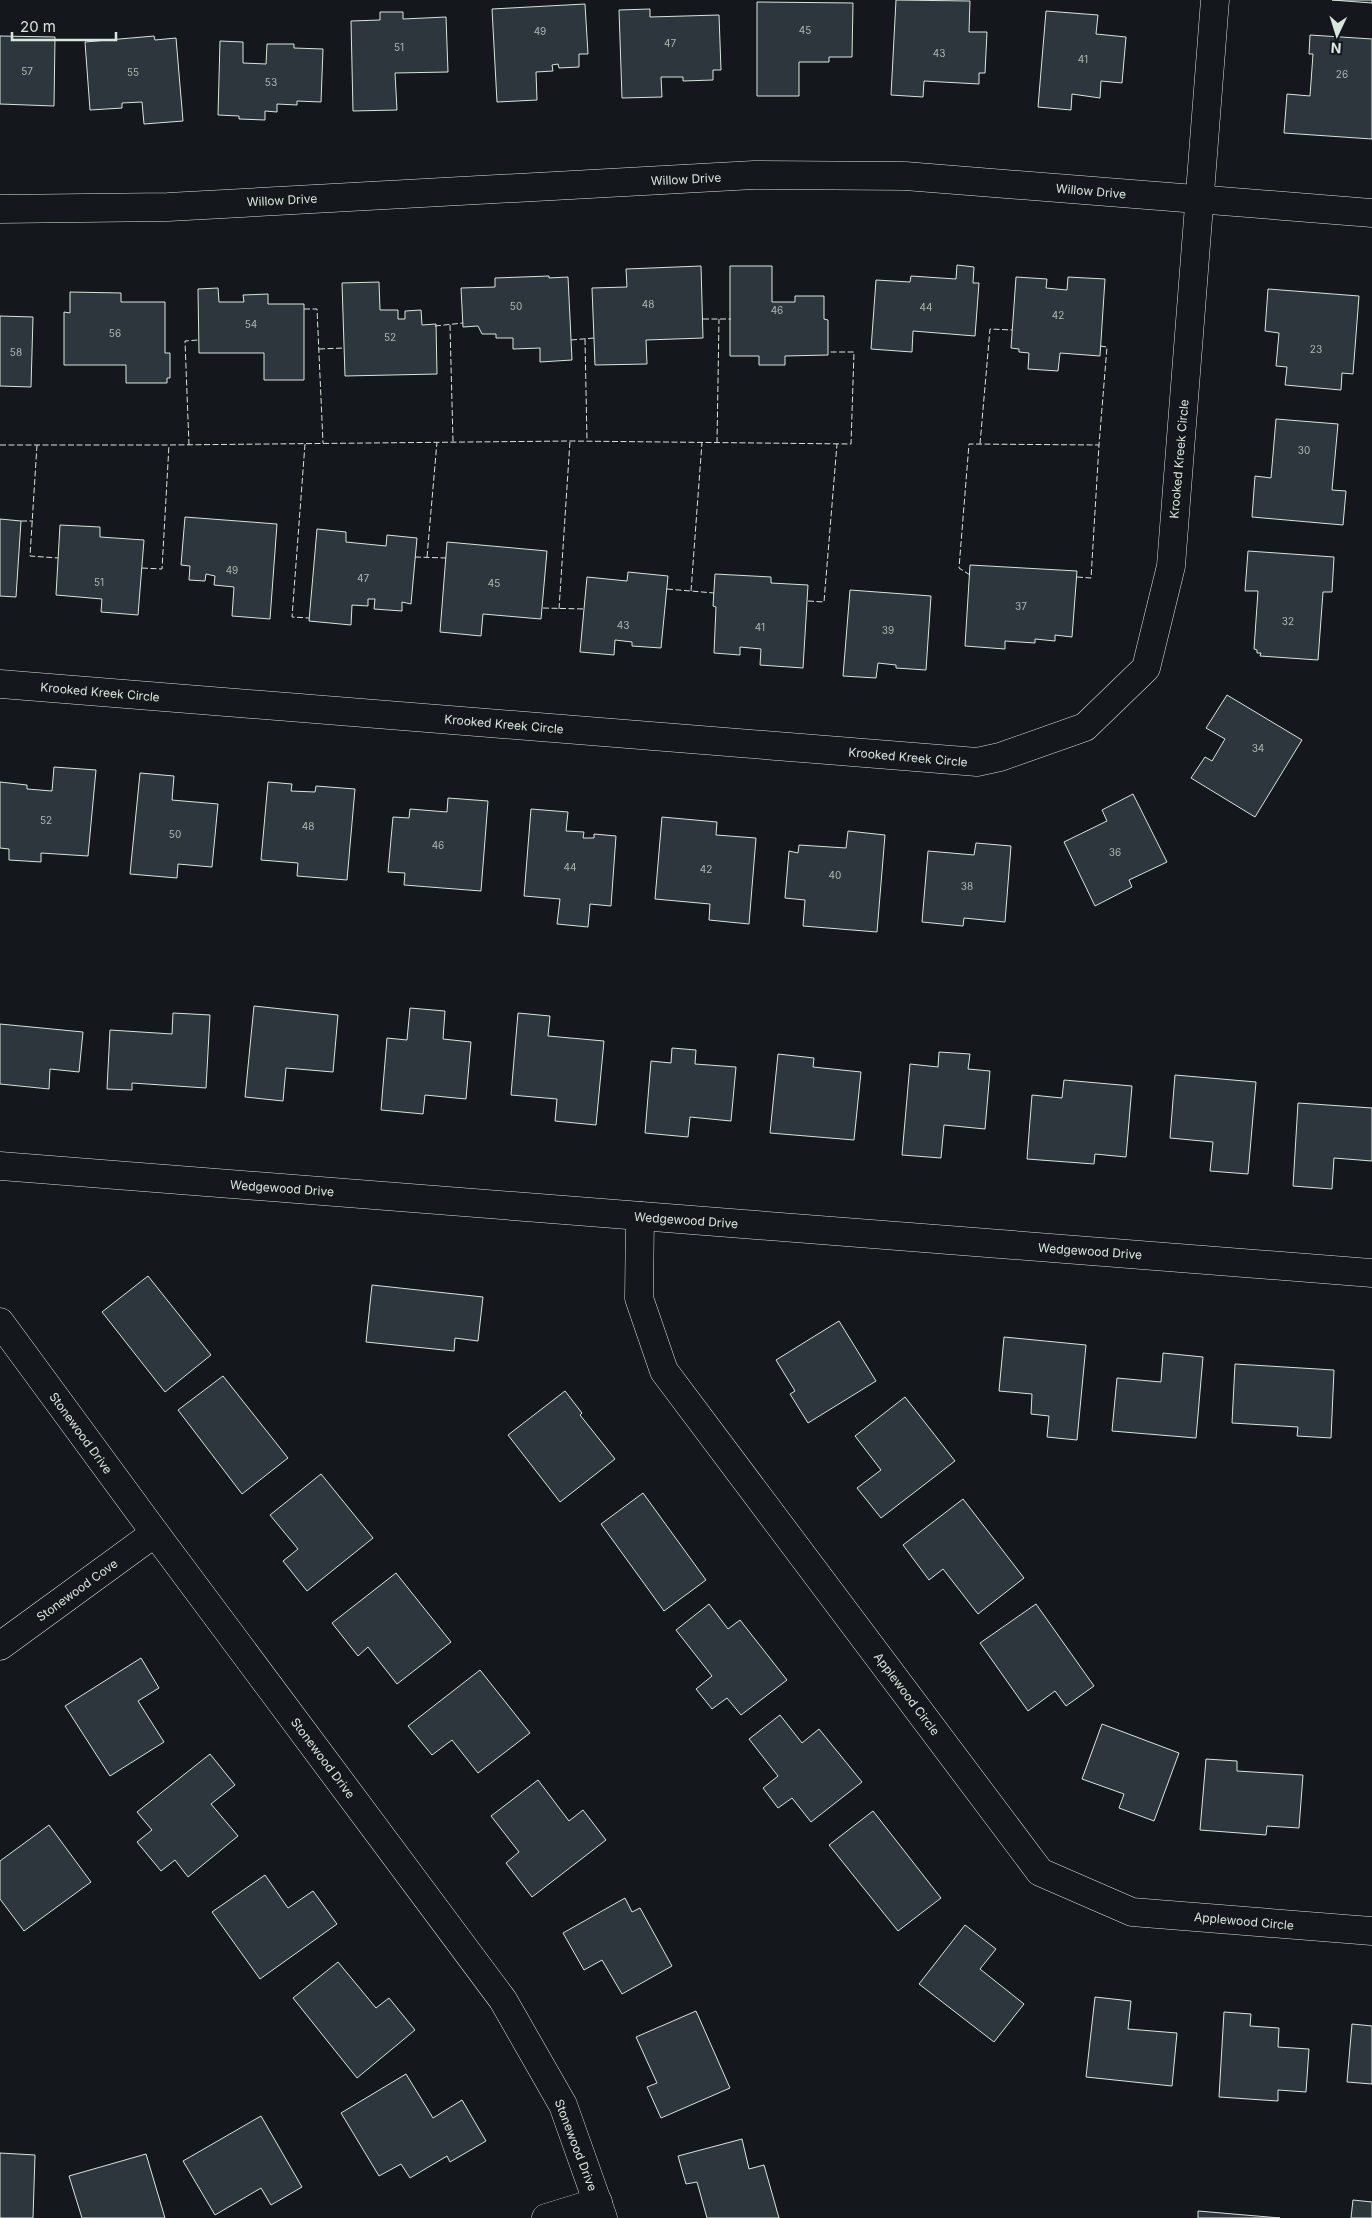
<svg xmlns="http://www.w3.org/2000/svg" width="1372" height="2218" font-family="Inter,sans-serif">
<rect width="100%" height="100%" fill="#14181c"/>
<g fill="#2c363c" stroke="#d8e6dc">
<path d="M 896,0 L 970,1 L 969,32 L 987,32 L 985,73 L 979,73 L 979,84 L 924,81 L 923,97 L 891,95 Z"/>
<path d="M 1332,0 L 1372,0 L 1372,3 Z"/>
<path d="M 757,2 L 853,3 L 852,57 L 829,57 L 829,62 L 799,62 L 799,96 L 757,96 Z"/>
<path d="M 585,4 L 588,54 L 579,54 L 579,67 L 559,68 L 558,64 L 552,65 L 553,71 L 536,72 L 537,100 L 497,102 L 492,9 Z"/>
<path d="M 650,9 L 650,17 L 719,15 L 721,70 L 713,70 L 713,80 L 683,81 L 683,77 L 661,77 L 662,97 L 622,98 L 619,10 Z"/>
<path d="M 1046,11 L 1098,15 L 1096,34 L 1126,37 L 1122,83 L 1101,81 L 1100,98 L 1072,94 L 1071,110 L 1038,107 Z"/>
<path d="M 380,12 L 403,12 L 403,19 L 446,17 L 448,72 L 395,73 L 397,110 L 353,111 L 351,21 L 380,20 Z"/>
<path d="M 1310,35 L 1372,39 L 1372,139 L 1284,133 L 1287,94 L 1310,96 L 1313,54 L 1309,54 Z"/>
<path d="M 0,36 L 55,37 L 54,106 L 0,104 Z"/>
<path d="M 154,36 L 155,40 L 176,38 L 183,121 L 144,124 L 142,102 L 122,103 L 122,108 L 90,110 L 85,42 Z"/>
<path d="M 220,41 L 243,42 L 243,63 L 266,64 L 267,44 L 294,44 L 294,48 L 323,49 L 321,102 L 297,101 L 297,105 L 277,104 L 277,112 L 265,111 L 265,120 L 239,119 L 239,116 L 218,115 Z"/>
<path d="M 957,265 L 974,267 L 973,283 L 979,283 L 975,336 L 913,331 L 912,352 L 871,349 L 876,280 L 910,282 L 911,276 L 956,279 Z"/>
<path d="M 701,266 L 703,338 L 646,340 L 647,364 L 595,365 L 592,288 L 627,287 L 626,269 Z"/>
<path d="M 730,266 L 772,266 L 772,302 L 795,302 L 795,296 L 824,296 L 824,319 L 828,320 L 828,355 L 785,356 L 785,365 L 759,365 L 759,356 L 730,356 Z"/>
<path d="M 549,276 L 549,278 L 568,277 L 572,360 L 540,362 L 540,348 L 513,349 L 513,338 L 496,338 L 496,334 L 482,334 L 478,326 L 463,327 L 461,288 L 495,287 L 495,278 Z"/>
<path d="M 1016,277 L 1047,279 L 1046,288 L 1067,290 L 1068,277 L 1105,279 L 1100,356 L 1060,353 L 1058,371 L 1028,369 L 1029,353 L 1019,352 L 1019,349 L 1011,348 Z"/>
<path d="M 379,282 L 380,310 L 398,310 L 398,319 L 405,319 L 405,311 L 421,310 L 422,325 L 436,324 L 437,374 L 345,376 L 342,283 Z"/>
<path d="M 218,288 L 219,302 L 244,302 L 243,295 L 268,294 L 268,304 L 304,304 L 304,380 L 264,380 L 264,353 L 199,353 L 198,289 Z"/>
<path d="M 1268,289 L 1359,296 L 1353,374 L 1342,373 L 1341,390 L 1285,385 L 1287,367 L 1276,366 L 1279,333 L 1265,331 Z"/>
<path d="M 70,292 L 121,293 L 121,302 L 165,302 L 165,353 L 170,353 L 170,378 L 167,378 L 167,383 L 126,383 L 126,365 L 64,365 L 64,312 L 70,313 Z"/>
<path d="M 0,316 L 33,317 L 31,387 L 0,386 Z"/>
<path d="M 1276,419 L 1338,424 L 1332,490 L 1346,491 L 1343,525 L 1252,517 L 1255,476 L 1271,478 Z"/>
<path d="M 185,517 L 277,524 L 270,619 L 232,616 L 234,587 L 214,585 L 215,576 L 206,574 L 205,581 L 189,580 L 190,566 L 181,565 Z"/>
<path d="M 0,519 L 21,521 L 16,597 L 0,596 Z"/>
<path d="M 60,525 L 100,527 L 100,537 L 144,540 L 138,615 L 101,612 L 102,599 L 56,595 Z"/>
<path d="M 317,529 L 346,532 L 346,542 L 386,546 L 387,535 L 417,538 L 411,604 L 402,602 L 402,611 L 374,609 L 375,599 L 368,599 L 368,606 L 352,605 L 351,625 L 309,621 Z"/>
<path d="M 447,542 L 547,551 L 541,619 L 483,614 L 481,636 L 440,632 Z"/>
<path d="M 1248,551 L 1334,557 L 1332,592 L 1323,592 L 1318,660 L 1260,656 L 1261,653 L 1257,653 L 1257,650 L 1254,649 L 1258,591 L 1245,591 Z"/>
<path d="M 970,565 L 1077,571 L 1072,637 L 1055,635 L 1055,641 L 1035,639 L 1035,643 L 1005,641 L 1005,649 L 965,646 Z"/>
<path d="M 628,572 L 668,576 L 661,648 L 632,646 L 632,642 L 615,640 L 614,655 L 580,652 L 587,577 L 627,581 Z"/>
<path d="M 715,574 L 771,577 L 771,583 L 808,585 L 803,668 L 760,665 L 761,649 L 740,647 L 740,655 L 714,653 L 716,607 L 713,606 Z"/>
<path d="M 850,590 L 931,596 L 926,670 L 896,668 L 896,665 L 878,663 L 876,678 L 843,676 Z"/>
<path d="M 1227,695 L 1302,740 L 1255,817 L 1191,778 L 1205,757 L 1212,761 L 1225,739 L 1206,728 Z"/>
<path d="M 54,767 L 96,770 L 88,856 L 41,853 L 41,862 L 9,860 L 9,849 L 0,848 L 0,782 L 27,785 L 27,789 L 52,791 Z"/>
<path d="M 140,773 L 174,776 L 172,800 L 218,804 L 212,867 L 178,864 L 177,878 L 130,874 Z"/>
<path d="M 268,782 L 292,784 L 291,791 L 315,792 L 316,786 L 355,789 L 347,880 L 297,876 L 298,863 L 261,860 Z"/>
<path d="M 1133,794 L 1167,862 L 1129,880 L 1132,887 L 1095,906 L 1064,842 L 1107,821 L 1102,810 Z"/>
<path d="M 448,798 L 488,801 L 481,891 L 404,885 L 405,873 L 388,872 L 393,817 L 409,818 L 410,809 L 447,812 Z"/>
<path d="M 531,809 L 568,812 L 566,831 L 584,832 L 583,838 L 594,838 L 594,834 L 616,836 L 611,906 L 590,904 L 588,927 L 557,924 L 560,899 L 524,896 Z"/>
<path d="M 662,817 L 717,822 L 716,835 L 756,838 L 749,924 L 709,920 L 710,904 L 655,899 Z"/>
<path d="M 848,831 L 885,835 L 877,932 L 803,926 L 805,900 L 785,898 L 789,851 L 798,853 L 799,845 L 846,848 Z"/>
<path d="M 976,843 L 1011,846 L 1005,922 L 964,918 L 963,926 L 922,922 L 928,851 L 974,855 Z"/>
<path d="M 254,1006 L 338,1015 L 333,1072 L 286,1068 L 283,1101 L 245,1097 Z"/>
<path d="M 410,1008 L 445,1011 L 443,1039 L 471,1042 L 466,1099 L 425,1095 L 423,1114 L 381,1110 L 387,1038 L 407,1040 Z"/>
<path d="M 173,1013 L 210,1015 L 206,1088 L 132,1083 L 132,1090 L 107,1089 L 110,1030 L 172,1034 Z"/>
<path d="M 518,1013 L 550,1016 L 548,1036 L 604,1041 L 596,1125 L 555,1121 L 557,1099 L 511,1095 Z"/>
<path d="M 0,1024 L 83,1032 L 79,1072 L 50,1069 L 49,1089 L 0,1084 Z"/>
<path d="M 672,1048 L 696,1050 L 695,1064 L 736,1067 L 731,1121 L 690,1117 L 688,1137 L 645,1133 L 651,1061 L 671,1063 Z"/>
<path d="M 939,1052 L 970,1054 L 968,1069 L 990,1071 L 985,1129 L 944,1125 L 941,1158 L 902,1155 L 910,1064 L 938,1067 Z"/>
<path d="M 778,1054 L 814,1058 L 813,1067 L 861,1072 L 854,1140 L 770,1133 Z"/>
<path d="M 1175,1075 L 1256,1082 L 1248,1174 L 1210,1171 L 1213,1142 L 1170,1138 Z"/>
<path d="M 1064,1080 L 1132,1086 L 1126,1157 L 1095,1154 L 1094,1164 L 1027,1159 L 1032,1095 L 1062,1098 Z"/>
<path d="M 1298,1103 L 1372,1108 L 1372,1161 L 1334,1158 L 1332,1189 L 1293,1186 Z"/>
<path d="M 148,1276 L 211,1355 L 165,1392 L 102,1312 Z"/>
<path d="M 372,1285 L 483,1297 L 478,1341 L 455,1338 L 454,1351 L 366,1342 Z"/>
<path d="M 839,1321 L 876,1381 L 808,1423 L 790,1394 L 795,1391 L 776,1360 Z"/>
<path d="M 1004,1337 L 1086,1345 L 1077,1440 L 1047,1437 L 1049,1416 L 1031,1414 L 1032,1394 L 999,1391 Z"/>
<path d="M 1163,1353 L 1203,1357 L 1196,1438 L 1112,1431 L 1117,1378 L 1161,1382 Z"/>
<path d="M 1235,1364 L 1334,1370 L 1331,1438 L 1297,1436 L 1298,1427 L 1232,1423 Z"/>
<path d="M 223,1376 L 288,1458 L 242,1494 L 178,1410 Z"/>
<path d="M 565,1391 L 582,1413 L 580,1415 L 615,1459 L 560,1502 L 508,1435 Z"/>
<path d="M 905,1397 L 955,1461 L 881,1518 L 857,1488 L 881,1470 L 855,1436 Z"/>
<path d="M 321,1474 L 373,1538 L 307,1591 L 283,1561 L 298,1549 L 270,1515 Z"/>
<path d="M 643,1493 L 706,1580 L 664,1611 L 601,1524 Z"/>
<path d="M 963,1499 L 1024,1578 L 978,1614 L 943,1569 L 929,1580 L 903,1545 Z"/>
<path d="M 396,1573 L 451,1642 L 397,1684 L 368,1647 L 358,1656 L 332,1623 Z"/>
<path d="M 709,1604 L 728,1629 L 740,1620 L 787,1680 L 741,1715 L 727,1698 L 712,1709 L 696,1689 L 712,1676 L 676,1630 Z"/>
<path d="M 1036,1604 L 1094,1686 L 1066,1706 L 1055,1691 L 1028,1711 L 980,1643 Z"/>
<path d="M 141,1658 L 159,1688 L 138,1701 L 164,1742 L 110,1776 L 65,1706 Z"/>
<path d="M 480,1670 L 530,1733 L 478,1773 L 452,1740 L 432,1755 L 408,1726 Z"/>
<path d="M 780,1715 L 802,1743 L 819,1729 L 862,1782 L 811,1822 L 792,1798 L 778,1808 L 763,1788 L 778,1776 L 749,1739 Z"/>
<path d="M 1102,1724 L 1179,1753 L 1154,1821 L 1119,1808 L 1124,1794 L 1082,1779 Z"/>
<path d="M 210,1754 L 235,1785 L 211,1804 L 238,1836 L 188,1877 L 175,1860 L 161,1871 L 137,1842 L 152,1830 L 137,1812 Z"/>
<path d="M 1206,1759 L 1237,1761 L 1237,1771 L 1303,1775 L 1299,1828 L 1267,1826 L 1266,1835 L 1200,1830 Z"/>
<path d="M 538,1780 L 569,1821 L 583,1810 L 606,1840 L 532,1897 L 506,1863 L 519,1852 L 491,1816 Z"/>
<path d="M 873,1811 L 941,1898 L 898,1931 L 829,1845 Z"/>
<path d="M 49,1825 L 91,1882 L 24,1931 L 0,1899 L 0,1861 Z"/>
<path d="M 265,1875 L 288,1908 L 313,1891 L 337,1924 L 260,1979 L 212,1912 Z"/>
<path d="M 625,1898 L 632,1912 L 640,1908 L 672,1966 L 622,1994 L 602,1960 L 584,1970 L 563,1933 Z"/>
<path d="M 965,1925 L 996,1949 L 980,1969 L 1024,2004 L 994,2042 L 919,1984 Z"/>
<path d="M 338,1962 L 376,2008 L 389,1998 L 415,2030 L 357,2078 L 293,1998 Z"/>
<path d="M 1095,1997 L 1131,2001 L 1128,2029 L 1177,2033 L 1172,2086 L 1086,2077 Z"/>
<path d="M 696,2011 L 730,2088 L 661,2118 L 647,2087 L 657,2083 L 636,2037 Z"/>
<path d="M 1224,2012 L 1251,2014 L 1250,2026 L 1279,2028 L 1278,2047 L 1309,2049 L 1306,2092 L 1278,2090 L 1278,2101 L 1219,2097 Z"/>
<path d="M 1352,2024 L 1372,2026 L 1372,2084 L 1347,2082 Z"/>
<path d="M 406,2074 L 433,2118 L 462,2100 L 486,2141 L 450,2162 L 447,2156 L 410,2178 L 401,2164 L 379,2176 L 341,2113 Z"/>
<path d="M 261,2116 L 302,2187 L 271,2205 L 261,2188 L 215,2215 L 183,2161 Z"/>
<path d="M 742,2139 L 749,2169 L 764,2165 L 779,2218 L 707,2218 L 697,2182 L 686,2184 L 678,2156 Z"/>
<path d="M 0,2153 L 35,2155 L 33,2218 L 0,2218 Z"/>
<path d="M 146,2154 L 165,2218 L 82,2218 L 69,2176 Z"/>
<path d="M 1353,2200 L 1372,2202 L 1372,2218 L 1351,2218 Z"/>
<path d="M 1198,2211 L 1280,2218 L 1198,2218 Z"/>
</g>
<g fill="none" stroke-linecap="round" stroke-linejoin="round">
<g stroke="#d8e6dc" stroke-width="29">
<g id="street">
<path d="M 0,209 L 168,207 L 754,175 L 905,176 L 1372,213"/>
<path d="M 0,684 L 977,762 L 1000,757 L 1085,727 L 1146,668 L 1171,566 L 1215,0"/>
<path d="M 0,1166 L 1372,1273"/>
<path d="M 640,1216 L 639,1298 L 664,1371 L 1040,1872 L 1132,1912 L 1372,1931"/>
<path d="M 0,1322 L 155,1533 L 503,2000 L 563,2105 L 603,2218"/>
<path d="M 0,1646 L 155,1533"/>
<path d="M 546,2218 L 598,2202"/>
</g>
</g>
<use href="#street" stroke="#14181c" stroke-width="28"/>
<g stroke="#d8e6dc" stroke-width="1" stroke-dasharray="6 2.5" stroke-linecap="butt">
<path d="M 304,309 L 317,309 L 323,443"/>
<path d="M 703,319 L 731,319"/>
<path d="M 450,325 L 453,442"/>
<path d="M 435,326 L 463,323"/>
<path d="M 585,339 L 587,441"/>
<path d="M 571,340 L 594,338"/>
<path d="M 319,349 L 344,348"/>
<path d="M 717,443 L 719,319"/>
<path d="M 305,444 L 292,617 L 309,618"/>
<path d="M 980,444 L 990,329 L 1012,330"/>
<path d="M 0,445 L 169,445 L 570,441 L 851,444 L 854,352 L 828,352"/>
<path d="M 37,445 L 30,556 L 58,558"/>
<path d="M 189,445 L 185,341 L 198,340"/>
<path d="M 21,521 L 33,521"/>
<path d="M 415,557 L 446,558"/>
<path d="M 427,557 L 437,442"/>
<path d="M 142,568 L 162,569 L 169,445"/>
<path d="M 970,575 L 959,568 L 969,444 L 1099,445"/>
<path d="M 1077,577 L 1091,578 L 1099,445 L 1107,347 L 1100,346"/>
<path d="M 667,589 L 714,593"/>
<path d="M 691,591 L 702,442"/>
<path d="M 808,601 L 824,602 L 837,444"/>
<path d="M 543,608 L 584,609"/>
<path d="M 559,609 L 570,441"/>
</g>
</g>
<g text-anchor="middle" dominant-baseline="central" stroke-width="4" stroke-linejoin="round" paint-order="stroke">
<g font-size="10" fill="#adbab4">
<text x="805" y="30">45</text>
<text x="540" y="31">49</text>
<text x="670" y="43">47</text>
<text x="399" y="47">51</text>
<text x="939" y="53">43</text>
<text x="1083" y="59">41</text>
<text x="27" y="71">57</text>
<text x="133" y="72">55</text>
<text x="1342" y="74">26</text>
<text x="271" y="82">53</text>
<text x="648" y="304">48</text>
<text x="516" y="306">50</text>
<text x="926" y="307">44</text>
<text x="777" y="310">46</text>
<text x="1058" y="315">42</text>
<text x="251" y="324">54</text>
<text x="115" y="333">56</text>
<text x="390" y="337">52</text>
<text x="1316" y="349">23</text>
<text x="16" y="352">58</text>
<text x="1304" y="450">30</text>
<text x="232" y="570">49</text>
<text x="363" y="578">47</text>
<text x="99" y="582">51</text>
<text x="494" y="583">45</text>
<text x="1021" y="606">37</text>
<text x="1288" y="621">32</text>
<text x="623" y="625">43</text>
<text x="760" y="627">41</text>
<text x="888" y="630">39</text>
<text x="1258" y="748">34</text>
<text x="46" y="820">52</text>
<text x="308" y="826">48</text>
<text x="175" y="834">50</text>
<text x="438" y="845">46</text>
<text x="1115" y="852">36</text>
<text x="570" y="867">44</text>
<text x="706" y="869">42</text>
<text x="835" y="875">40</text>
<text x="967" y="886">38</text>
</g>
<g font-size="12" fill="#d8e6dc" stroke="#14181c">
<text transform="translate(686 179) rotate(-3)">Willow Drive</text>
<text transform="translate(1091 191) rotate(5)">Willow Drive</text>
<text transform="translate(282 200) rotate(-3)">Willow Drive</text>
<text transform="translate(1179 459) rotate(-85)">Krooked Kreek Circle</text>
<text transform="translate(100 692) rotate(5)">Krooked Kreek Circle</text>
<text transform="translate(504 724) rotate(5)">Krooked Kreek Circle</text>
<text transform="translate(908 757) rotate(5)">Krooked Kreek Circle</text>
<text transform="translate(282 1188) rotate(4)">Wedgewood Drive</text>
<text transform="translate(686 1220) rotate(4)">Wedgewood Drive</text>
<text transform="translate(1090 1251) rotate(4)">Wedgewood Drive</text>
<text transform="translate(81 1433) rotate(54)">Stonewood Drive</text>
<text transform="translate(77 1590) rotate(-36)">Stonewood Cove</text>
<text transform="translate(907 1694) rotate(53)">Applewood Circle</text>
<text transform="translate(323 1758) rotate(53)">Stonewood Drive</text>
<text transform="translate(1244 1921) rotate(5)">Applewood Circle</text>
<text transform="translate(576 2145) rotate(69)">Stonewood Drive</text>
</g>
</g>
<g transform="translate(1337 35) rotate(184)" stroke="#14181c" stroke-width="4" paint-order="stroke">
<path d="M0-4L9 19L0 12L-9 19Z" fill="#d8e6dc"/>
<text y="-8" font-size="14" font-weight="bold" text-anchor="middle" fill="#d8e6dc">N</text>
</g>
<path d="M12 32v8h104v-8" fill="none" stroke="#d8e6dc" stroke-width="2.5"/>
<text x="20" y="32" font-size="15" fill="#d8e6dc" stroke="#14181c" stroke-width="4" paint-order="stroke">20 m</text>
</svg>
